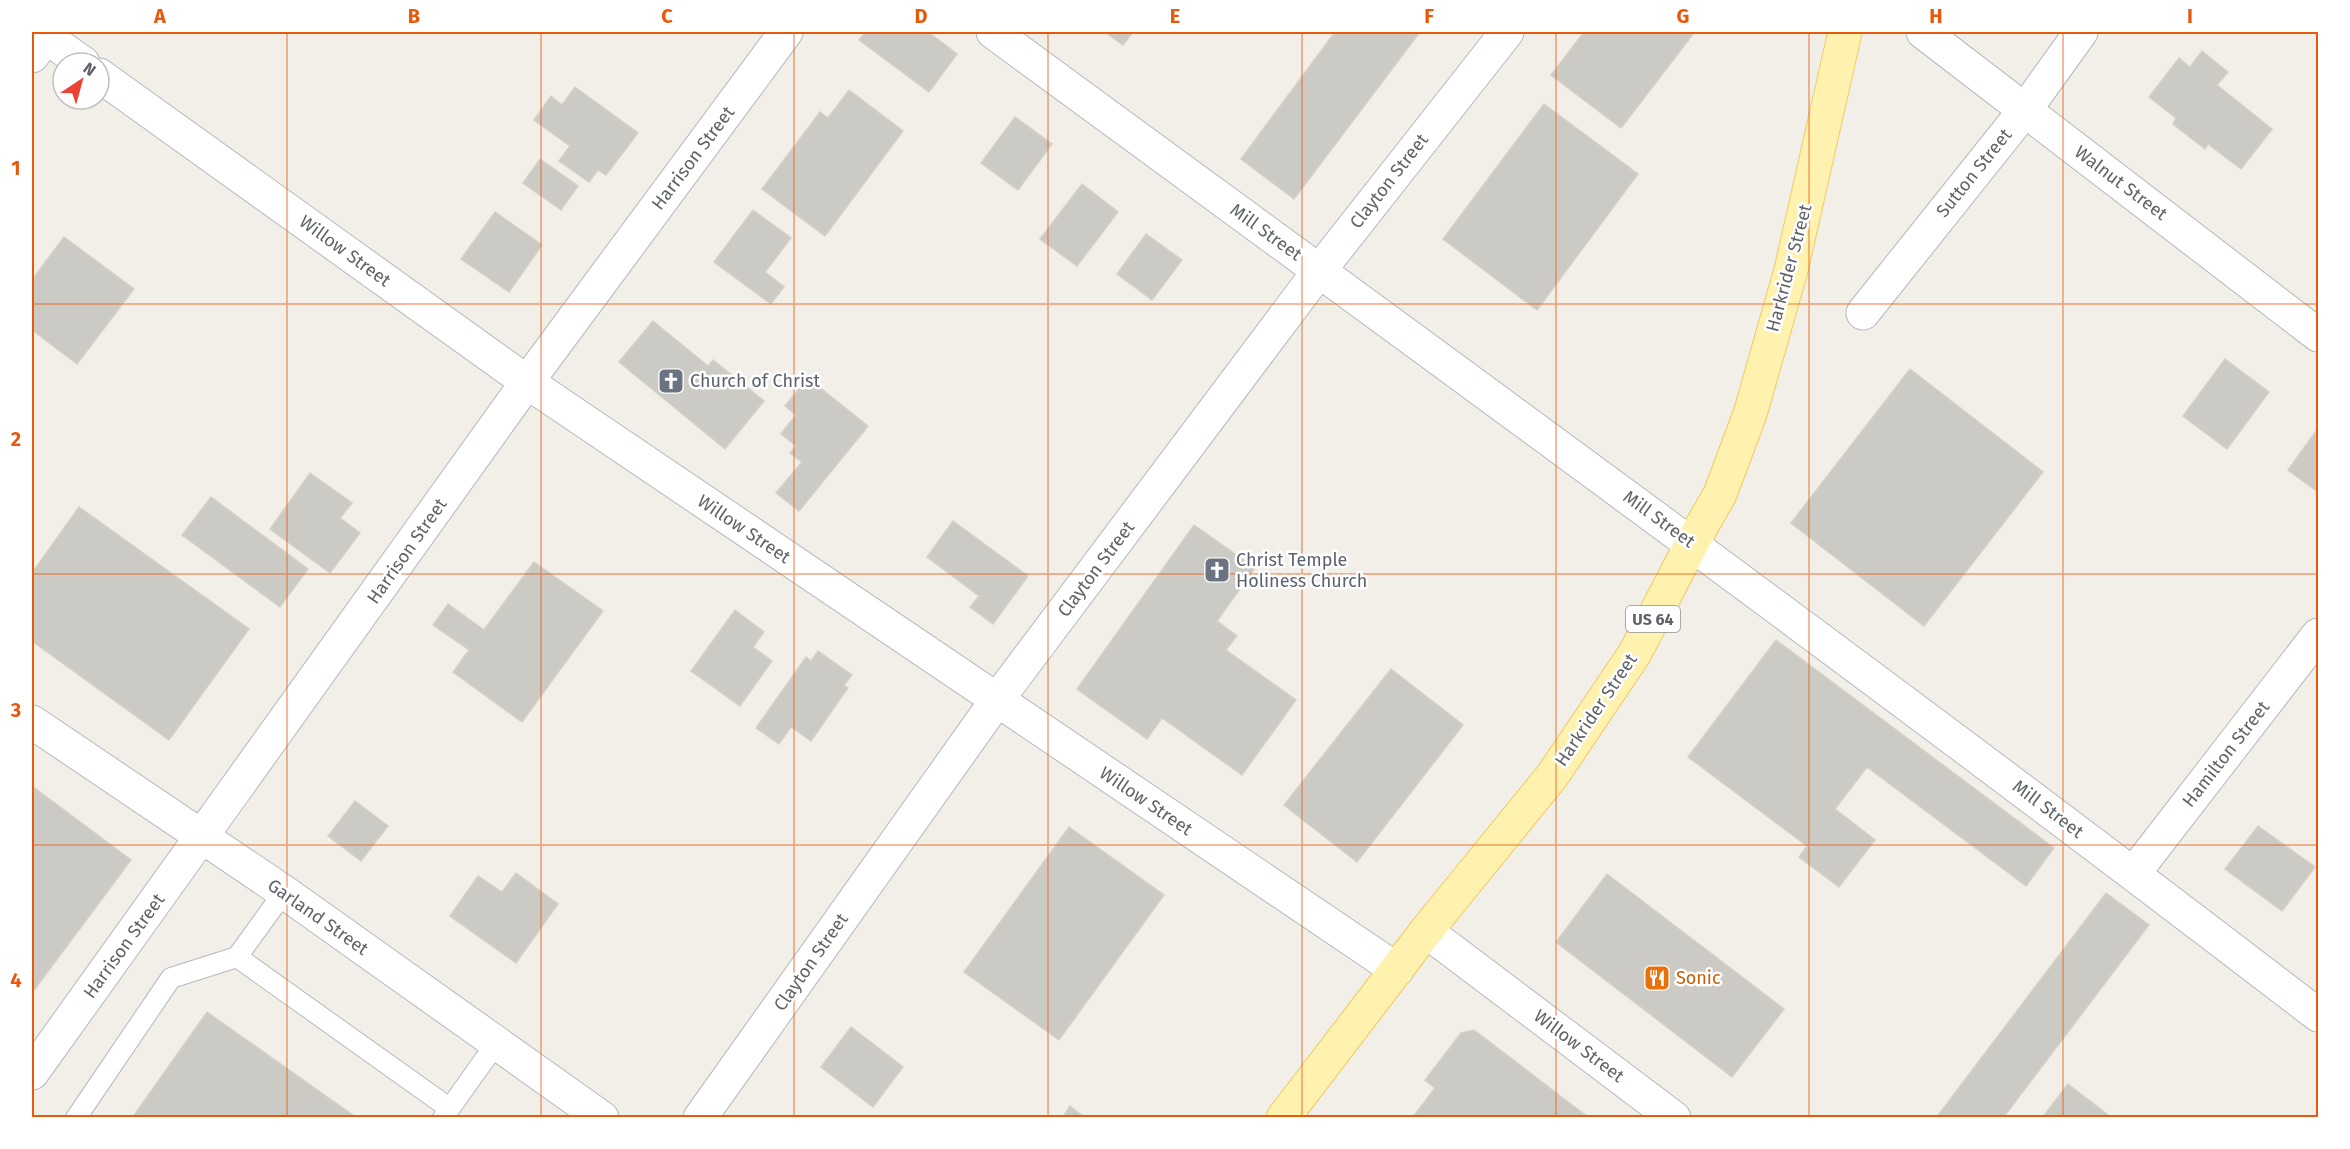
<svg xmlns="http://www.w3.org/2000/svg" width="2350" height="1149" font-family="'Fira Sans',sans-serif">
<rect width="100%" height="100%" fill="#f1efe8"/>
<g fill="#cccac5" stroke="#d6d1c6" stroke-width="1.5">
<path d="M 866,32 L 928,32 L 957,54 L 929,92 L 859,40 Z"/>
<path d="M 1105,32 L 1133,32 L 1123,45 Z"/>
<path d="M 1335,32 L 1420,32 L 1294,199 L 1241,159 Z"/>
<path d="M 1584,32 L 1691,32 L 1694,33 L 1621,128 L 1551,75 Z"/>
<path d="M 2202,51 L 2228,72 L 2217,85 L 2272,129 L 2241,169 L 2208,144 L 2205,149 L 2173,124 L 2176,118 L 2149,97 L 2179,58 L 2190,67 Z"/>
<path d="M 575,87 L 638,133 L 606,175 L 598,170 L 589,182 L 559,161 L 570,146 L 534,120 L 551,96 L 562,105 Z"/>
<path d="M 849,90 L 903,131 L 825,236 L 762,189 L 820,112 L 828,118 Z"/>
<path d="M 1544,104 L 1638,174 L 1537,310 L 1443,239 Z"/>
<path d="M 1015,117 L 1052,144 L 1018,190 L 981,163 Z"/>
<path d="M 540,159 L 578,186 L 561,210 L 523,183 Z"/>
<path d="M 1082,184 L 1118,212 L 1077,266 L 1040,239 Z"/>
<path d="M 753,210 L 791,238 L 765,272 L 784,287 L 771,304 L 714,262 Z"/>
<path d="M 495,212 L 542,245 L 509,292 L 461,259 Z"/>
<path d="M 1146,234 L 1182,260 L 1152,300 L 1117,274 Z"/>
<path d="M 64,237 L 134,289 L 77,364 L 32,330 L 32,280 Z"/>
<path d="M 653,321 L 708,366 L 713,360 L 764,401 L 725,449 L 619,362 Z"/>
<path d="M 2225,359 L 2269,392 L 2227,449 L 2183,416 Z"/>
<path d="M 1910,369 L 2043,472 L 1924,626 L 1791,523 Z"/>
<path d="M 808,378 L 868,426 L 799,511 L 776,493 L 802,462 L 790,453 L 796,446 L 781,434 L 796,415 L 785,406 Z"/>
<path d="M 2318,428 L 2318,492 L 2288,470 Z"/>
<path d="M 310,473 L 352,503 L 340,518 L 360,533 L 330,573 L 270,529 Z"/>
<path d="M 211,497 L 308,569 L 280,607 L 182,535 Z"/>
<path d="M 79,507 L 249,629 L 169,740 L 32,641 L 32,573 Z"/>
<path d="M 953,521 L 1028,576 L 993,624 L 970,607 L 979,596 L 927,557 Z"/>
<path d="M 1194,525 L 1255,568 L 1217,621 L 1237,636 L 1226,650 L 1296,700 L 1242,775 L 1162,718 L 1147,739 L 1077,689 Z"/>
<path d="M 534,562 L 603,611 L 522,722 L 453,672 L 469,650 L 433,625 L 448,604 L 484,630 Z"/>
<path d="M 735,610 L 764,632 L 753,647 L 772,661 L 740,706 L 691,671 Z"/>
<path d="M 1776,640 L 2054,848 L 2026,886 L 1867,767 L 1835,809 L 1875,840 L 1839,887 L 1799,857 L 1807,846 L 1688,757 Z"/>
<path d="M 818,651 L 852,675 L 844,685 L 848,688 L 811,741 L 791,727 L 779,744 L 756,728 L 806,657 L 811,661 Z"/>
<path d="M 1391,669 L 1463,725 L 1357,862 L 1284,805 Z"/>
<path d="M 32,786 L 131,860 L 32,993 Z"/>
<path d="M 355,801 L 388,826 L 361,861 L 328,836 Z"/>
<path d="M 2258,826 L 2315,867 L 2282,911 L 2225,869 Z"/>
<path d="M 1069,827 L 1164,895 L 1059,1040 L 964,972 Z"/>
<path d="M 516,873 L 558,904 L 516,963 L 450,916 L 478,876 L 502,892 Z"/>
<path d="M 1607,874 L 1784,1009 L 1732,1077 L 1556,942 Z"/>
<path d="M 2106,893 L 2149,925 L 2003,1118 L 1936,1118 Z"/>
<path d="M 207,1012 L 357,1118 L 132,1118 Z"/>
<path d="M 851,1027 L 903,1067 L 873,1107 L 821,1067 Z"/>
<path d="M 1474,1030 L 1589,1118 L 1413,1117 L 1435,1088 L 1425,1080 L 1461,1033 Z"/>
<path d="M 2068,1084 L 2112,1118 L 2042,1118 Z"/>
<path d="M 1070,1106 L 1085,1118 L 1062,1118 Z"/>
</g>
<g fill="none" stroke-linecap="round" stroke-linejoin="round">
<g stroke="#b5b8bc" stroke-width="22">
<g id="service">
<path d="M 237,957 L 449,1108"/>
<path d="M 76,1118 L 171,978 L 237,957 L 284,892"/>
<path d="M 443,1118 L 497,1042"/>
</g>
</g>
<g stroke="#b5b8bc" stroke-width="35">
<g id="minor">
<path d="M 993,32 C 1436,357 1882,680 2318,1015"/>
<path d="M 1923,32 L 2318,335"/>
<path d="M 46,37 L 83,63"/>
<path d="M 99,75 L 527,382 L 1397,970"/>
<path d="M 1863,313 L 2025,110 L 2081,32"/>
<path d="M 32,722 L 284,892 L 602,1118"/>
<path d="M 2134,873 L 2318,635"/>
<path d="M 1426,931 L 1674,1118"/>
<path d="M 32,1073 L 527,382 L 786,32"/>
<path d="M 700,1118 L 997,700 L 1319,271 L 1507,32"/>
</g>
</g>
<g stroke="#b5b8bc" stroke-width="35">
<path id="tertiary" d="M 32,56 L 50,32"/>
</g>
<g stroke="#f2c960" stroke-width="35">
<path id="primary" d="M 1283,1118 L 1426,931 L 1552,776 L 1635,653 L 1692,543 L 1720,494 L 1750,414 L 1791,270 L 1845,32"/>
</g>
<use href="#service" stroke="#fff" stroke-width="20"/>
<use href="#minor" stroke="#fff" stroke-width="33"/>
<use href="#tertiary" stroke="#fff" stroke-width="33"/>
<use href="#primary" stroke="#fff2af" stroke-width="33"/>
</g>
<path fill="none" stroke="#e8590c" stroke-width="1.5" stroke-opacity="0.55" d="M 287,32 L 287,1118M 541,32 L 541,1118M 794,32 L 794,1118M 1048,32 L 1048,1118M 1302,32 L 1302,1118M 1556,32 L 1556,1118M 1809,32 L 1809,1118M 2063,32 L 2063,1118M 32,304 L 2318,304M 32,574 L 2318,574M 32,845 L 2318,845"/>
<defs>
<g id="church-square" transform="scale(1.35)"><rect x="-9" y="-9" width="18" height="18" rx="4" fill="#6b7280" stroke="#fff"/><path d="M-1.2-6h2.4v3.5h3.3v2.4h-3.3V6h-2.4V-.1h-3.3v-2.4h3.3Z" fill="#fff"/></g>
<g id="restaurant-square" transform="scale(1.35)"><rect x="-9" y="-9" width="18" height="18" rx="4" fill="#e8710a" stroke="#fff"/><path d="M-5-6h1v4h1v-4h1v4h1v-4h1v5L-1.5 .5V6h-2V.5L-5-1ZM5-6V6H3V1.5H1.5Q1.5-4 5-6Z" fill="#fff"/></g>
</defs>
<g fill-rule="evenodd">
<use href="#church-square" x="671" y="381"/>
<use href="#church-square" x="1217" y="570"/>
<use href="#restaurant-square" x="1657" y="978"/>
</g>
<g text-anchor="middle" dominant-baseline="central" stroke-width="5" stroke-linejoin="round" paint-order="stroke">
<rect fill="#fff" stroke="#8f9295" stroke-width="1.5" x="1626" y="606" width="54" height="26" rx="4.5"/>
<g font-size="16" font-weight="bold" fill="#5f6368">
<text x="1653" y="619">US 64</text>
</g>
<g font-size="18" fill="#5f6368" stroke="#fff">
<text transform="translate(693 158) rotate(-53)">Harrison Street</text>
<text transform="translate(1974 173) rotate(-51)">Sutton Street</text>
<text transform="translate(1389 181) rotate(-52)">Clayton Street</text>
<text transform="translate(2121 183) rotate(37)">Walnut Street</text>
<text transform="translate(1266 232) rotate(36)">Mill Street</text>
<text transform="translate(345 251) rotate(36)">Willow Street</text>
<text transform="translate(1789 268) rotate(-75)">Harkrider Street</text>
<text transform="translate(1659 519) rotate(36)">Mill Street</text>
<text transform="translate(744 529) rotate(34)">Willow Street</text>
<text transform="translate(407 551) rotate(-55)">Harrison Street</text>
<text transform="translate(1096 569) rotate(-53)">Clayton Street</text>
<text transform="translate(1596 710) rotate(-56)">Harkrider Street</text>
<text transform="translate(2226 754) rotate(-52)">Hamilton Street</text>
<text transform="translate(1146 801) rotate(34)">Willow Street</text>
<text transform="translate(2048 809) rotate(37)">Mill Street</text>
<text transform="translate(318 917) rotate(35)">Garland Street</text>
<text transform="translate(124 946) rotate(-54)">Harrison Street</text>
<text transform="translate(811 962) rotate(-55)">Clayton Street</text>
<text transform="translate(1579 1046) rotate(37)">Willow Street</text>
</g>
<g font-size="18" fill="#5b616d" stroke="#fff" text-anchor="start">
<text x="690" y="381">Church of Christ</text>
<text x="1236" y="560">Christ Temple<tspan x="1236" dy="21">Holiness Church</tspan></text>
</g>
<g font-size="18" fill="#c56008" stroke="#fff" text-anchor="start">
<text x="1676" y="978">Sonic</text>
</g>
</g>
<rect width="2350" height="1149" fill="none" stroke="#ffffff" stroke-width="66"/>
<g transform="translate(81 81) rotate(36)"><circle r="28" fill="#ffffff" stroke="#bfc1c3" stroke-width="1.5"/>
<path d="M0-4.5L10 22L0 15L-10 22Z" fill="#ea4335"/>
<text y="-9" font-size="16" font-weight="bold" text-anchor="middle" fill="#5f6368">N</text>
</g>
<rect x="33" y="33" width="2284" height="1083" fill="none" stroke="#e8590c" stroke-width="2"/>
<g font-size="20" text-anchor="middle" font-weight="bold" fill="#e8590c">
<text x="160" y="23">A</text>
<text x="414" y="23">B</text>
<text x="667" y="23">C</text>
<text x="921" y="23">D</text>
<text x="1175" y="23">E</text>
<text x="1429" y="23">F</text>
<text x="1683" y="23">G</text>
<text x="1936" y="23">H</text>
<text x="2190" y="23">I</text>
<text x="16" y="175">1</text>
<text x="16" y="446">2</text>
<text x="16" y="717">3</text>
<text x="16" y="987">4</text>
</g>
</svg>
